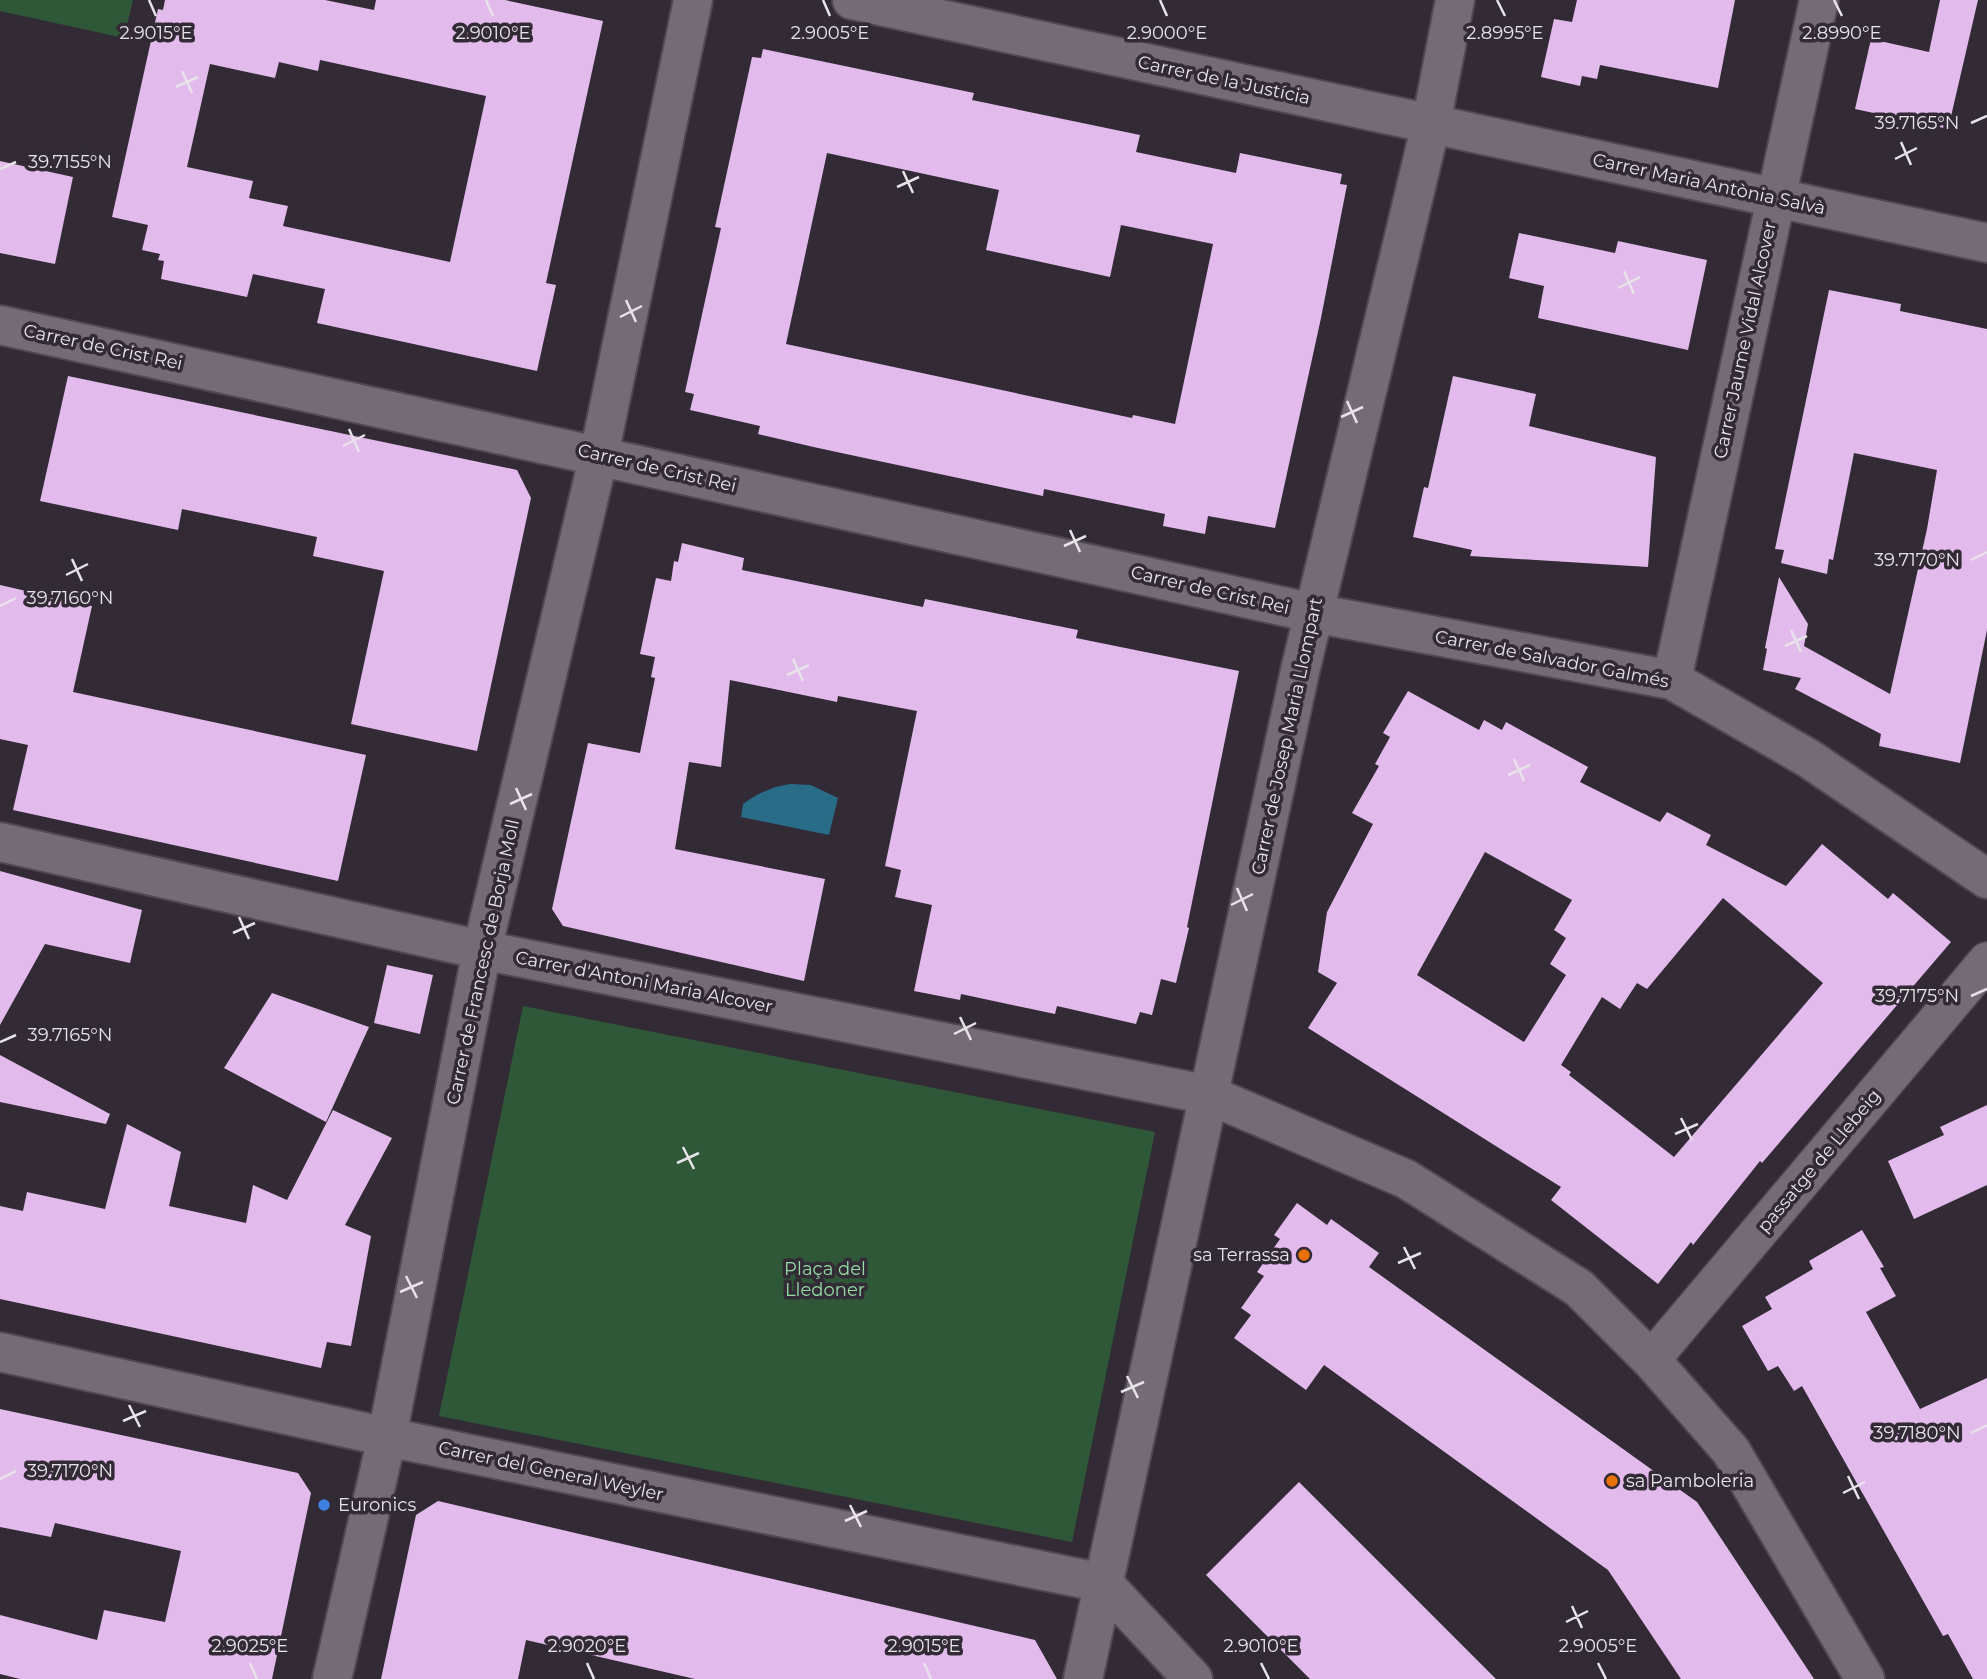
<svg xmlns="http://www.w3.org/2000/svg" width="1987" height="1679" font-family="Montserrat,sans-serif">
<rect width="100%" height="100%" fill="#322a35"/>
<g fill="#2e5838">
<path d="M 0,0 L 133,0 L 124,38 L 0,11 Z"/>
<path d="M 523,1006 L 1155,1132 L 1072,1542 L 439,1416 Z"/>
</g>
<path fill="#296c88" d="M 790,784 L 811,785 L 838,798 L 829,835 L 741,817 L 743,804 C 758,793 772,787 790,784 Z"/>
<g fill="#e2bbec" fill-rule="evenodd">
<path d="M 165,0 L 325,0 L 374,10 L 376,0 L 505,0 L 603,21 L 546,283 L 556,285 L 537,371 L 317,323 L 325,289 L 253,274 L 247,297 L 161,279 L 164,261 L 158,260 L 160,254 L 142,250 L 148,225 L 112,217 L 158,9 L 163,10 ZM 320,60 L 486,96 L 450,262 L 283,226 L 288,206 L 249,198 L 253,181 L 187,167 L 210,64 L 275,78 L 279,62 L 318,71 Z"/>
<path d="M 1577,0 L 1735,0 L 1718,88 L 1600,65 L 1597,79 L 1582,76 L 1580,86 L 1541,77 L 1554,19 L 1572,22 Z"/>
<path d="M 1940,0 L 1978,0 L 1949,125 L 1945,125 L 1944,128 L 1855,109 L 1871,39 L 1929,52 Z"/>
<path d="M 763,49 L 974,93 L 972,100 L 1140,135 L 1136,152 L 1236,173 L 1240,153 L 1342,174 L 1340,184 L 1347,185 L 1321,318 L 1275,528 L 1208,516 L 1205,534 L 1163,526 L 1165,514 L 1044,489 L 1043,496 L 818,448 L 758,434 L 760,426 L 690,410 L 694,394 L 685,392 L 721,228 L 715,227 L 752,57 L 761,58 ZM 827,153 L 999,190 L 986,250 L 1110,277 L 1121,225 L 1213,244 L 1175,424 L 1133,415 L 1132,418 L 786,344 Z"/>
<path d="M 0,161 L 73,177 L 55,264 L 0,253 Z"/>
<path d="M 1519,233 L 1615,253 L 1618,241 L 1707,260 L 1688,350 L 1538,318 L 1544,286 L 1509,278 Z"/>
<path d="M 1829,290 L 1901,304 L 1900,311 L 1987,329 L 1987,630 L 1960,763 L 1879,746 L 1881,734 L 1795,689 L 1801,678 L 1763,670 L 1767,649 L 1765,648 L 1779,577 L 1808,624 L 1804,646 L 1890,694 L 1927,529 L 1937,470 L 1854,453 L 1833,560 L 1829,559 L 1827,574 L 1781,563 L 1784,550 L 1775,549 Z"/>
<path d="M 68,376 L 517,470 L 531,498 L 477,751 L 351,724 L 384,571 L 313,556 L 317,537 L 250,523 L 182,509 L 178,530 L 40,501 Z"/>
<path d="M 1453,376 L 1536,394 L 1529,426 L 1656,457 L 1648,567 L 1470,556 L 1472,550 L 1413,537 L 1424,487 L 1428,488 Z"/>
<path d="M 682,543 L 744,558 L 742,570 L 923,607 L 925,599 L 1078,630 L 1076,638 L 1239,671 L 1187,927 L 1189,928 L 1176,983 L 1161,979 L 1152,1015 L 1140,1012 L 1136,1024 L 1057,1006 L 1055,1014 L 961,994 L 960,1000 L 914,991 L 932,905 L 895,897 L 901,870 L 885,866 L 917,711 L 838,696 L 837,702 L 730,680 L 721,767 L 689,762 L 675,849 L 825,879 L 804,981 L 563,926 L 552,909 L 588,743 L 640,753 L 655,678 L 651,677 L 655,657 L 640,654 L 656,578 L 671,581 L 674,561 L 678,562 Z"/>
<path d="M 0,585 L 92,606 L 73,692 L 366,755 L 338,881 L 13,810 L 28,745 L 0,739 Z"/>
<path d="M 1408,691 L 1479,730 L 1484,720 L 1502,730 L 1506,722 L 1588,767 L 1580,782 L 1660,822 L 1667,812 L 1711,835 L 1706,845 L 1786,886 L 1822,844 L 1888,899 L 1893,893 L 1951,942 L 1762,1163 L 1760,1161 L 1693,1245 L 1691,1242 L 1658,1284 L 1551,1200 L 1561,1187 L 1308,1028 L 1337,983 L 1318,972 L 1327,912 L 1373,824 L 1352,813 L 1379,766 L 1375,764 L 1390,737 L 1383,733 ZM 1485,852 L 1572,900 L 1554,930 L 1566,938 L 1550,964 L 1566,975 L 1524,1042 L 1417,975 ZM 1723,898 L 1823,983 L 1674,1157 L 1569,1075 L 1571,1072 L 1561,1065 L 1602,997 L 1620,1009 L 1637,983 L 1647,989 Z"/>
<path d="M 0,871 L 142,910 L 130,963 L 45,944 L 0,1025 Z"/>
<path d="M 387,965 L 433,975 L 420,1034 L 374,1023 Z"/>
<path d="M 272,993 L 369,1027 L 326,1122 L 224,1068 Z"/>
<path d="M 0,1055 L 110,1114 L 106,1124 L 0,1102 Z"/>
<path d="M 1987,1105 L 1987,1185 L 1914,1219 L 1888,1161 L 1944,1135 L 1940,1127 Z"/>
<path d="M 333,1110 L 392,1138 L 345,1225 L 371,1236 L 351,1346 L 327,1342 L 321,1368 L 0,1299 L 0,1206 L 23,1211 L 27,1192 L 105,1209 L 127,1124 L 181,1152 L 169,1206 L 246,1223 L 253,1185 L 287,1200 Z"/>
<path d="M 1297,1203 L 1327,1225 L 1331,1219 L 1379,1253 L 1369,1267 L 1697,1502 L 1814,1679 L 1681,1679 L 1608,1570 L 1324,1365 L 1306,1390 L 1234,1338 L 1251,1315 L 1241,1308 L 1264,1276 L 1257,1272 L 1280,1239 L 1274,1235 Z"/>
<path d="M 1862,1230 L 1884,1267 L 1880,1268 L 1896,1296 L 1866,1312 L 1920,1409 L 1987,1378 L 1987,1679 L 1973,1679 L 1948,1634 L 1943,1636 L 1802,1386 L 1794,1391 L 1778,1366 L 1768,1371 L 1742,1326 L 1772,1309 L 1765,1297 L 1813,1269 L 1809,1261 Z"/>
<path d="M 0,1409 L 298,1473 L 311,1493 L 272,1679 L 20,1679 L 0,1674 L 0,1615 L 97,1640 L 104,1610 L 165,1622 L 181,1551 L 55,1523 L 51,1537 L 0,1527 Z"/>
<path d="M 1299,1482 L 1496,1679 L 1310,1679 L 1206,1575 Z"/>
<path d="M 438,1501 L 1035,1640 L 1057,1679 L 695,1679 L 526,1640 L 518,1679 L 381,1679 L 416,1515 Z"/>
</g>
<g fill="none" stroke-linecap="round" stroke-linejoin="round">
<g stroke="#504851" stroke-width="40">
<path id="pedestrian" d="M 1651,1360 L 1987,961"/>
</g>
<g stroke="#504851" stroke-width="42">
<g id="minor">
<path d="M 852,0 L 1987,243"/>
<path d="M 0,325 L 1313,613 L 1672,680 L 1808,758 L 1987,879"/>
<path d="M 1672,680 L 1819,0"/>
<path d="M 0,842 L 482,950 L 1209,1095 L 1406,1179 L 1579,1288 L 1651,1360 L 1731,1451 L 1865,1679"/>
<path d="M 0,1352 L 387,1437 L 1103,1583 L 1193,1679"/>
<path d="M 332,1679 L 387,1437 L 482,950 L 599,455 L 693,0"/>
<path d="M 1083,1679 L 1300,671 L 1431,124 L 1455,0"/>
</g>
</g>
<use href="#pedestrian" stroke="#756b77" stroke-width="37"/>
<use href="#minor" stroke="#756b77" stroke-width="38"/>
</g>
<path fill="none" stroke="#e8e2e9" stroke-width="2.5" d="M 149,0 L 156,16M 486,0 L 493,16M 823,0 L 830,16M 1160,0 L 1167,16M 1497,0 L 1505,16M 1834,0 L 1842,16M 182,71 L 192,93M 176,87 L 198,77M 1971,123 L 1987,116M 1901,142 L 1911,165M 1895,159 L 1917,148M 0,169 L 16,162M 903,171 L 913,193M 897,187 L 919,177M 1624,271 L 1634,294M 1618,288 L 1640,277M 626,300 L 636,322M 620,317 L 642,306M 1347,401 L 1357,423M 1341,417 L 1363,407M 349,429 L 359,452M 343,446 L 365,435M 1070,530 L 1080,552M 1064,546 L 1086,536M 72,559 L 82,581M 1971,560 L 1987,552M 66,575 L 88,564M 0,606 L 16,598M 1791,630 L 1801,652M 1785,646 L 1807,636M 793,659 L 803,681M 787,675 L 809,665M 1514,759 L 1524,781M 1508,775 L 1530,765M 516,788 L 526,810M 510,804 L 532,794M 1237,888 L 1247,911M 1231,905 L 1253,894M 239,917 L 249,939M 233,933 L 255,923M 1971,996 L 1987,989M 960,1017 L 971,1040M 954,1034 L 976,1023M 0,1042 L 16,1035M 1681,1118 L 1692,1140M 1675,1134 L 1698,1124M 683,1147 L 694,1169M 677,1163 L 699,1153M 1404,1247 L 1415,1269M 1398,1263 L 1421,1253M 406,1276 L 417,1298M 400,1292 L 423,1282M 1127,1376 L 1138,1398M 1121,1392 L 1144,1382M 129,1405 L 140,1427M 123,1421 L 146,1411M 1971,1433 L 1987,1425M 1848,1476 L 1859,1499M 0,1479 L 16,1471M 1843,1493 L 1865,1482M 850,1505 L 861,1527M 845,1521 L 867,1511M 1572,1606 L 1582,1628M 1566,1622 L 1588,1611M 250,1663 L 257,1679M 587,1663 L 594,1679M 924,1663 L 931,1679M 1261,1663 L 1269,1679M 1598,1663 L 1606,1679"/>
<g fill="#e8710a" stroke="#322a35" stroke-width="2.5">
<circle cx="1304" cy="1255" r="7"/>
<circle cx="1612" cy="1481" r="7"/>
</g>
<circle fill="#3f7fe0" stroke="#322a35" stroke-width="2.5" cx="324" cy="1505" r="7"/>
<g text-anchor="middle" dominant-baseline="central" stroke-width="7" stroke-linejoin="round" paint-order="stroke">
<g font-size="18" fill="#e8e2e9" stroke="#322a35">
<text transform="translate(1224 80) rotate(12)">Carrer de la Justícia</text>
<text transform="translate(1709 184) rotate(12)">Carrer Maria Antònia Salvà</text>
<text transform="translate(1745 340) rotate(-78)">Carrer Jaume Vidal Alcover</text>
<text transform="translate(103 347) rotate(12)">Carrer de Crist Rei</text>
<text transform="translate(657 468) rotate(13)">Carrer de Crist Rei</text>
<text transform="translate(1210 590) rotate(13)">Carrer de Crist Rei</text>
<text transform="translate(1552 659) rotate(11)">Carrer de Salvador Galmés</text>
<text transform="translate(1287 736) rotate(-78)">Carrer de Josep Maria Llompart</text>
<text transform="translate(483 962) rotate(-78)">Carrer de Francesc de Borja Moll</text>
<text transform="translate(644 982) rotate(11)">Carrer d'Antoni Maria Alcover</text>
<text transform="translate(1819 1161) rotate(-50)">passatge de Llebeig</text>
<text transform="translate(551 1471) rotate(12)">Carrer del General Weyler</text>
</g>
<g font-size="18" fill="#e8e2e9" stroke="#322a35" text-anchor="start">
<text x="1290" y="1255" text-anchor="end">sa Terrassa</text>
<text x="1626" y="1481">sa Pamboleria</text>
<text x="338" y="1505">Euronics</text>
</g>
<g font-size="18" fill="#93dda3" stroke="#322a35">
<text x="825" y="1269">Plaça del<tspan x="825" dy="21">Lledoner</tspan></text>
</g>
</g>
<g font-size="18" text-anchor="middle" fill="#e8e2e9" stroke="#322a35" stroke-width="7" stroke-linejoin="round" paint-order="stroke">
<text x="156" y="39">2.9015°E</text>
<text x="493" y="39">2.9010°E</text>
<text x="830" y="39">2.9005°E</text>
<text x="1167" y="39">2.9000°E</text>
<text x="1505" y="39">2.8995°E</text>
<text x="1842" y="39">2.8990°E</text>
<text x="1917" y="129">39.7165°N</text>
<text x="70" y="168">39.7155°N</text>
<text x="1917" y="566">39.7170°N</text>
<text x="70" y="604">39.7160°N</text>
<text x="1917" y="1002">39.7175°N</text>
<text x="70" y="1041">39.7165°N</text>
<text x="1917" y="1439">39.7180°N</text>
<text x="70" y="1477">39.7170°N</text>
<text x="250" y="1652">2.9025°E</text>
<text x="587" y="1652">2.9020°E</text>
<text x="924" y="1652">2.9015°E</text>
<text x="1261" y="1652">2.9010°E</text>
<text x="1598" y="1652">2.9005°E</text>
</g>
</svg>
